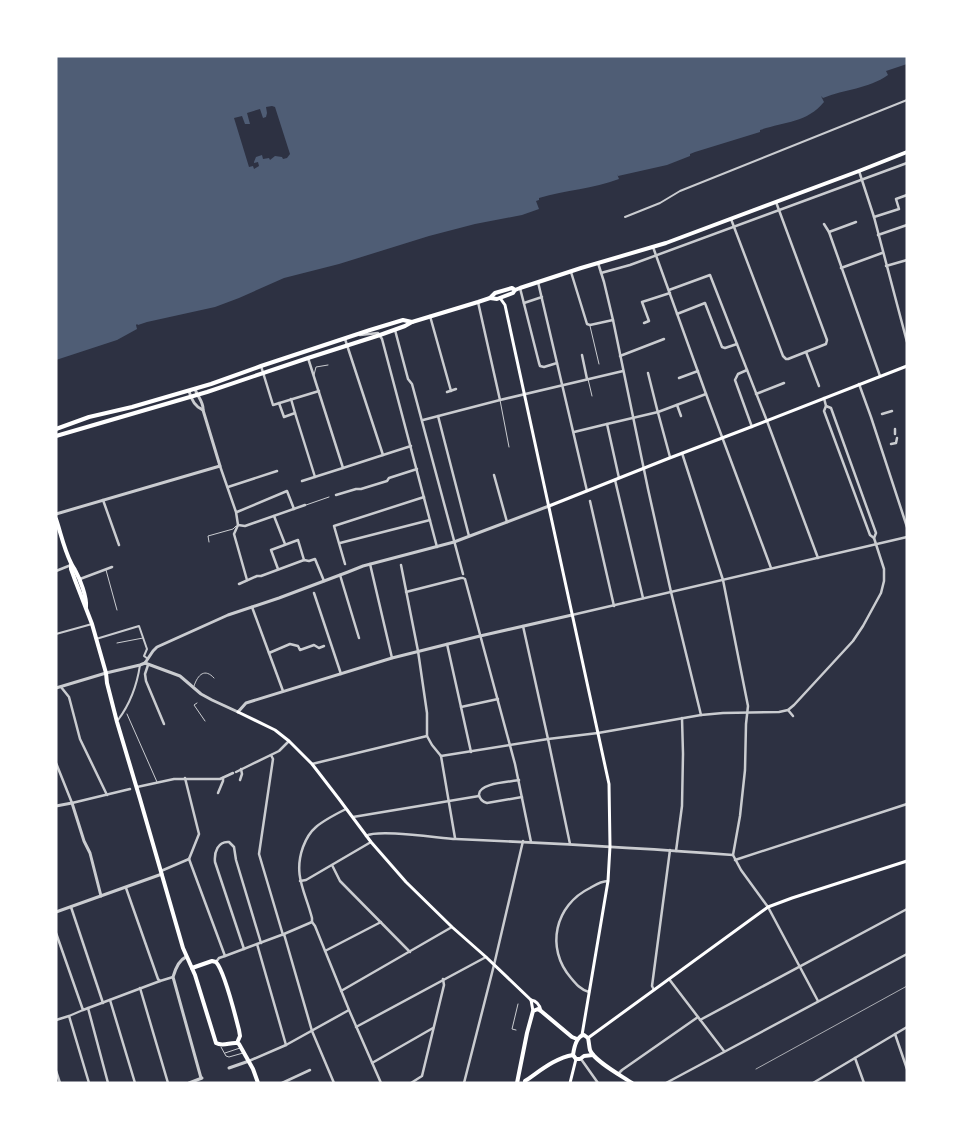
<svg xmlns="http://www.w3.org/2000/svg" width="963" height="1139" font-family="'Source Sans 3',sans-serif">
<rect width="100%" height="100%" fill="#2d3142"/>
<path fill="#4f5d75" d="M 56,56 L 907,56 L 907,64 L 886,71 L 888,75 C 868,89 845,89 823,98 L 821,96 L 824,102 C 807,123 783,122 760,130 L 760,132 L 695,152 L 690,154 L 690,156 L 667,165 L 618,176 L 617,174 L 619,179 C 593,189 566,190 539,198 L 539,200 L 536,201 L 539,209 L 522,215 L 475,224 L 429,236 L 339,264 L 284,278 L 239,298 L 215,307 L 147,322 L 138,325 L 137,324 L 136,325 L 137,329 L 117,340 L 56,360 Z"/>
<path fill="#2d3142" d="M 272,106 L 275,107 L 290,154 L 287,158 L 283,159 L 282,157 L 275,156 L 270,160 L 269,158 L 263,159 L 262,155 L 256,157 L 254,162 L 254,163 L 258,162 L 259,166 L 254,169 L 253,166 L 249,167 L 234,118 L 242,116 L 245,124 L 250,124 L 247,113 L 260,109 L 263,118 L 266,117 L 267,113 L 266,107 Z"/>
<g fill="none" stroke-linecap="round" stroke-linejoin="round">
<g stroke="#caccd0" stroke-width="1">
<path d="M 590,326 L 599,364"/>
<path d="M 314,375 L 316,367 L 328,365"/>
<path d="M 588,379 L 592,396"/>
<path d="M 500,400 L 509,447"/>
<path d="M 306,505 L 329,497"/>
<path d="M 209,542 L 208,536 L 233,529 L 236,526"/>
<path d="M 106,570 L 117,610"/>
<path d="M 117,643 L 143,638"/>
<path d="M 194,686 C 198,674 205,668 214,678"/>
<path d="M 197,703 L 194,705 L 205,721"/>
<path d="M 127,714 L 157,782"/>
<path d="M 516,1030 L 512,1029 L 518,1004"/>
<path d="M 221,1047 L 226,1056 L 229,1057 L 243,1053"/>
<path d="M 225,1053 L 240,1048"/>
</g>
<g stroke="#caccd0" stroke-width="2">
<path d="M 625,217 L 660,203 L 680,191 L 907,100"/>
<path d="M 56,634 L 92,624"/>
<path d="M 96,639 L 139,626 L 147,649 L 144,656 L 148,659"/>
<path d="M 118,720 C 130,704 137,685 140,665"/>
<path d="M 69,1016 L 83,1010"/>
</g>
<g stroke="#caccd0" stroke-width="2.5">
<path d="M 859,171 L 874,217 L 907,342"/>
<path d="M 874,217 L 899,209 L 896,199 L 907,195"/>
<path d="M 731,219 L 783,356 L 786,359 L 788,359 L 826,344 L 827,340 L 776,202"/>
<path d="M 824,224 L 829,232 L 880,376"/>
<path d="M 829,232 L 856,222"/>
<path d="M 878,235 L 907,225"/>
<path d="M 653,247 L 706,394 L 771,568"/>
<path d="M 598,263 L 604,282 L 613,320 L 648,489 L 671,592 L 701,715"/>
<path d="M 886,266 L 907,260"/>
<path d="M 841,268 L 882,253"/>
<path d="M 571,272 L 587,324 L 590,325 L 613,320"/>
<path d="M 601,273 L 630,265 L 907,163"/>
<path d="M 520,288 L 539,363 L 540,366 L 544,367 L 557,363 L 538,282"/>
<path d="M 669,290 L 710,275 L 767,421 L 818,558"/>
<path d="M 478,302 L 500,400"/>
<path d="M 524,303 L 542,297"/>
<path d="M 677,314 L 705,303 L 722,347 L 725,348 L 737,344"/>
<path d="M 430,316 L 451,391"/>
<path d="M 644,323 L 649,321 L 642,302 L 670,293"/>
<path d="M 395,330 L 408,379 L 412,384 L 463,574"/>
<path d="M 360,335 L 378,333 L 382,339 L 437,547"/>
<path d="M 806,352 L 819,386"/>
<path d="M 582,355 L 587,379"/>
<path d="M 620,356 L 664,339"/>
<path d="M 308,358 L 343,468 L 383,455 L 345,339"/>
<path d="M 557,363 L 587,491"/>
<path d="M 261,366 L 273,405 L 319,391"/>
<path d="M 747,370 L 738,374 L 735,380 L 752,427"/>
<path d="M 648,373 L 657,409 L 670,457"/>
<path d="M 679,378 L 698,371"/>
<path d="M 859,384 L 871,417 L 907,527"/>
<path d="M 447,392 L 456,389"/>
<path d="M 756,394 L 784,383"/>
<path d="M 279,403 L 284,417 L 295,413 L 291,399"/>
<path d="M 677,405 L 681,416"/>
<path d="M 826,406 L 831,408 L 876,533 L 874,538"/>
<path d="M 295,413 L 315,477"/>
<path d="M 882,414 L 892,411"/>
<path d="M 438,416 L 469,536"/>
<path d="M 423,420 L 500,400 L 623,371"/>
<path d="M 895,429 L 895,434"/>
<path d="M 574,432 L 607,424"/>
<path d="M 891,444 L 896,443 L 897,438"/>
<path d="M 682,453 L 723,580 L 748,706 L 746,724 L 745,770 L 740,816 L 733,855 L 741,870 L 768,907 L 818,1001"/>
<path d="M 383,455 L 411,446"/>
<path d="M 220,466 L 236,512 L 238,525 L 234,534 L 247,580"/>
<path d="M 494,475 L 507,522"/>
<path d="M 619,478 L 607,424 L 658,412 L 706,394"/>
<path d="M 615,480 L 643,598"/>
<path d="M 302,481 L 343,468"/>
<path d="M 228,487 L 277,471"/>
<path d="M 336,495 L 356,489 L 361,489 L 387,481 L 389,478 L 417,469"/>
<path d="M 103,500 L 119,545"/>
<path d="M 590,501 L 614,606"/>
<path d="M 237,512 L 287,491 L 294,509"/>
<path d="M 274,516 L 285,544"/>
<path d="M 238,525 L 245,526 L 305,505"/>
<path d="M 340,543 L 430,520"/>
<path d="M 345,564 L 334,526 L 424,497"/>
<path d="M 370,564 L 392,658"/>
<path d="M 401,565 L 418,651 L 427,713 L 427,736 L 432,745 L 441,756"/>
<path d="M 278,569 L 271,550 L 298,540 L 304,560"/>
<path d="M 56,571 L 71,565"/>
<path d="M 340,575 L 359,638"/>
<path d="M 80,579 L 112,567"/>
<path d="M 239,584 L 257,576 L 261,576 L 304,560 L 309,561 L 315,559 L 324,581"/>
<path d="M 406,592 L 461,578 L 463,578 L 465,579 L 515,764 L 531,842"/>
<path d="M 314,593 L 341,674"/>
<path d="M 252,607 L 283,691"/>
<path d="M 572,615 L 907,537"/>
<path d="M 523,626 L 548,739 L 570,844"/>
<path d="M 447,644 L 471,752"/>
<path d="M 269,653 L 290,644 L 298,646 L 300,650 L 314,645 L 319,648 L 324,646"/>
<path d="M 148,665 L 145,674 L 146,681 L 164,724"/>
<path d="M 61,687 L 69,697 L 80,739 L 107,795"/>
<path d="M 461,707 L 498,699"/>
<path d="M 788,710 L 793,716"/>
<path d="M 271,755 L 273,759 L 259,854 L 283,935"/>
<path d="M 441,756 L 548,739 L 598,733 L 701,715 L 723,713 L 779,712 L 788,710 L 794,705 L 853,641 L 863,626 L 881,593 L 884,581 L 884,569 L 874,538 L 870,535 L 824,411 L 826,406 L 824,398"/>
<path d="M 441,756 L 455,838"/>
<path d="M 56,763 L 72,803 L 130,789"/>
<path d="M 312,764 L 427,736"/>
<path d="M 236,772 L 279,751 L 289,741"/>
<path d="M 185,778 L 199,834 L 189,859"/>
<path d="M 240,780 L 242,774 L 241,769"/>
<path d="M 519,780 C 509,782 478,783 479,795 C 480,800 483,802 487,803 L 522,797"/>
<path d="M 137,787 L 174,779 L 220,779 L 233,773"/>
<path d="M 218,793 L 223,781 L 223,778"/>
<path d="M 346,809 C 336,814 324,820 316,827 C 310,832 306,839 303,847 C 293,875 305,891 312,918 L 312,922 L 315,926 L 349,1010 L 381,1083"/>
<path d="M 353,817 L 479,796"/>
<path d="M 366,836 C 378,829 438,838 456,839 C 548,843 641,848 733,855"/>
<path d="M 676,851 L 682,806 L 683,754 L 682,718"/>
<path d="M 189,859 L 225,956"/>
<path d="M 735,860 L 907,804"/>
<path d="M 332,865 L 340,881 L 410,952"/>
<path d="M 161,871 L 189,859"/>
<path d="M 300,881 L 306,880 L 371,842"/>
<path d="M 126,888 L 158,979 L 160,981"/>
<path d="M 71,907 L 103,1003"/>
<path d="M 56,933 L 83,1010 L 160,981 L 173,977"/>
<path d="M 284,934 L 312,1031 L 334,1083"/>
<path d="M 257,944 L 286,1045"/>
<path d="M 244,949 L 215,862 C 214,852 218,841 229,842 L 234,847 L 236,860 L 261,943"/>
<path d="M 325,951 L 381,922"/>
<path d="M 216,962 L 219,958 L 225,956 L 284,934 L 312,922"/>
<path d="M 669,979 L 724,1051"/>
<path d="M 140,988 L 168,1083"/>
<path d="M 654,990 L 652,986 L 670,850"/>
<path d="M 341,991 L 452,927"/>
<path d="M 589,992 C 581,990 576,984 571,978 C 545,948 555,905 590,888 C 595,885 601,881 608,881"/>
<path d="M 110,1000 L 135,1083"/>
<path d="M 88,1008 L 108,1083"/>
<path d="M 56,1020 L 69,1016 L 89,1083"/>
<path d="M 700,1020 L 907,909"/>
<path d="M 356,1027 L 486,957"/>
<path d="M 895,1034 L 907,1069"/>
<path d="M 855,1058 L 864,1083"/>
<path d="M 581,1059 L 598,1083"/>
<path d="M 249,1061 L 286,1045 L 349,1010"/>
<path d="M 372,1063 L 433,1028"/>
<path d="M 56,1071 L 60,1083"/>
<path d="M 618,1074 L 622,1070 L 698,1017"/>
<path d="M 282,1083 L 310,1070"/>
<path d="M 411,1083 L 422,1076 L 444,985 L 443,979"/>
<path d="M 464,1083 L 494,965 L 523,841"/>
<path d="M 666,1083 L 907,954"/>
<path d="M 813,1083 L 907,1027"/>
</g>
<g stroke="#caccd0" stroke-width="3">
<path d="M 189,391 C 191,399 195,407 203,410"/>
<path d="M 56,514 L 220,466 L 203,410 C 204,402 197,396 195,389"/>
<path d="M 145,663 L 180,676 L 201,694 L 212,700 L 238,712 L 246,703 L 392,658 L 480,636 L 572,615"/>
<path d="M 145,663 L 153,651 L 157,647 L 228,615 L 279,598 L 348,572 L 363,566 L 454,542 L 549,506"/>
<path d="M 56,688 L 106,673 L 140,665 L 145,663"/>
<path d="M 56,806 L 72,803 L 84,841 L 90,853 L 101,896"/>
<path d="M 56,912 L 162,874"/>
<path d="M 186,957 C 179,960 175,970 173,977 L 201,1078"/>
<path d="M 229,1068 L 249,1061"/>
<path d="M 189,1083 L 202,1078"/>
</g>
<g stroke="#fff" stroke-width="3">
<path d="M 500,298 L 505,305 L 609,784 L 610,846 L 608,881 L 582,1035"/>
<path d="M 549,506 L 667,459 L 743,430 L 907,366"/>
<path d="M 238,712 L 275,730 L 289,741 L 312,764 L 339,799 L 371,842 L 406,882 L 452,927 L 486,957 L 531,1000 C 537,1001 540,1006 541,1011"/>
<path d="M 531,1000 L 533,1011"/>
<path d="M 588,1038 L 768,907 L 792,898 L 907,861"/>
<path d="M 570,1083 L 576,1059"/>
</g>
<g stroke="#fff" stroke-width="4">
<path d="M 490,298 L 497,299 L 513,293 L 515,290 L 520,288 L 581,268 L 666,243 L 859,171 L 907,152"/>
<path d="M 56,429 L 89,417 L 132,407 L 211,384 L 261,366 L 370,330 L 403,320 L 412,322"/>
<path d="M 56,436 L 207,392 L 308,358 L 380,335 L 405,326 L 412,322 L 478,302 L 490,298 L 495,293 L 512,288 L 515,290"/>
<path d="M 56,519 C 61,534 64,549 71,563 C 72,566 74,568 75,570 C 80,579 87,597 86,607"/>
<path d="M 71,565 L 71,569 L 75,580 L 92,624 L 106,673 L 107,683 L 117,722 L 140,799 L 183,948 L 195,975 L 216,1043 C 223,1047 230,1042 237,1043"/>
<path d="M 192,968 L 212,961 L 216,962 C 225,972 235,1015 239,1030 L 240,1036 L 237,1043"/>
<path d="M 237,1043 L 239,1044 L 253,1069 L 258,1083"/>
<path d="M 573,1055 C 574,1048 576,1036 584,1035 L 588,1038 C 589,1042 589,1046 590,1050 C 594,1061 622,1076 632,1083"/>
<path d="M 573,1055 L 576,1059 L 580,1059 L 584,1056 L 593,1055"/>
<path d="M 517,1083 L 527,1033 L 533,1011 L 538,1009 L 541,1011 L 572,1037 L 577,1039"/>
<path d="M 525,1083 L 525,1081 C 540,1071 555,1058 573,1055"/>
</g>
<path stroke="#abadb3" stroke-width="1" d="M 756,1069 L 907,986"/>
</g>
<rect width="963" height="1139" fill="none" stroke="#ffffff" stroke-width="115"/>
</svg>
